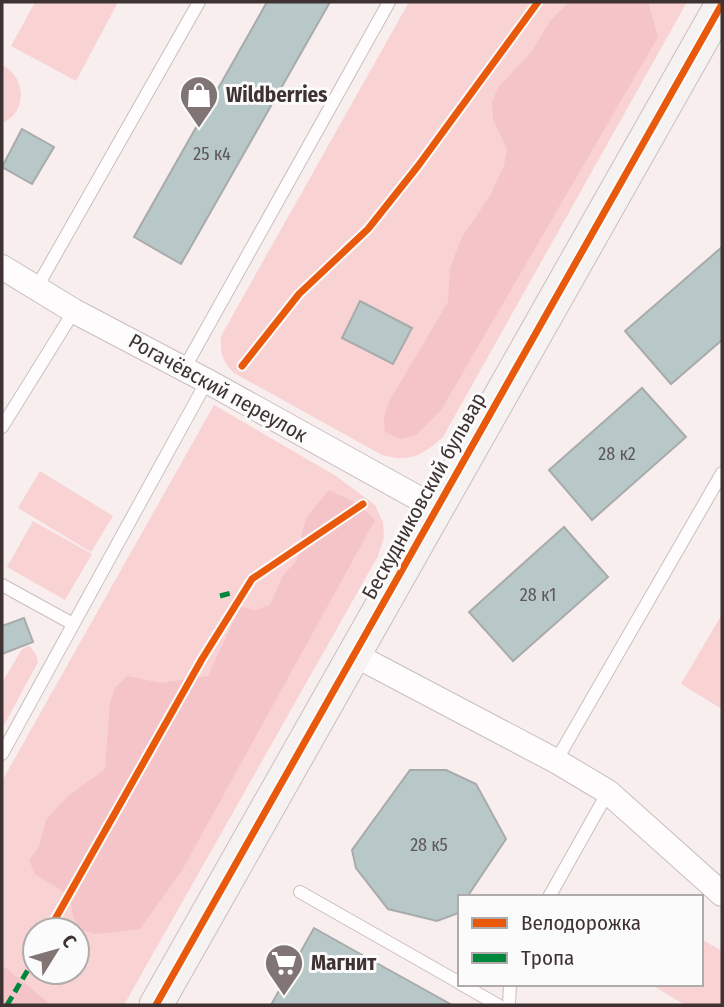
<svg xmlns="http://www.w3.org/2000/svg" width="724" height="1007" font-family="'Fira Sans Condensed',sans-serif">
<rect width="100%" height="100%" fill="#f8eeee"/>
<g fill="#f9d2d4" fill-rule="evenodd">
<path d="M 35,2 L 118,2 L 76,81 L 11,46 Z"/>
<path d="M 409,2 L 687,2 L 443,437 C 423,455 409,463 382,455 L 234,373 C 222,362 220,352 221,336 Z"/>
<path d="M 2,65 C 26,76 28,113 2,123 Z"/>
<path d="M 214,405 L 336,476 L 375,505 L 383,522 L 384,537 L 378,556 L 124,1005 L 2,1005 L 2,781 ZM 35,930 L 77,930 L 77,972 L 35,972 Z"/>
<path d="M 40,471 L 113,516 L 91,552 L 18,508 Z"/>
<path d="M 33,521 L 92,554 L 65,600 L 7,567 Z"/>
<path d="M 722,614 L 722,709 L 681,684 Z"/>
<path d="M 29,646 L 36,654 L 38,662 L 2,729 L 2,683 L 22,649 Z"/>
<path d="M 701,939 L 722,951 L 722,1005 L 685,1005 L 652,985 L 701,984 Z"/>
</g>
<g fill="#f4c4c8">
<path d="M 569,2 L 648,2 L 658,37 L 441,410 L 416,435 L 400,439 L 385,432 L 384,416 L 390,400 L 448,302 L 450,268 L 462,237 L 490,196 L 504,166 L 507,149 L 493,119 L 492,102 L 498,88 L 532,51 L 550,21 Z"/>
<path d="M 329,490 L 358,504 L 375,520 L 181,872 L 140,929 L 96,934 L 81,930 L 73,917 L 71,901 L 61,890 L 35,874 L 29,860 L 39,847 L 46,820 L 67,797 L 105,769 L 110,703 L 115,688 L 127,676 L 161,683 L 208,676 L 240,607 L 255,610 L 270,605 L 284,574 L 295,563 L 301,549 L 302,532 L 307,517 Z"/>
<path d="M 5,967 L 51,1005 L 2,1005 L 2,970 Z"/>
</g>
<g fill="#b8c7c8" stroke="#a9abab" stroke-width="2">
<path d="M 267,2 L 330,2 L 181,264 L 134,237 Z"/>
<path d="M 22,129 L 54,147 L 32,184 L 2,167 Z"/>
<path d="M 722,247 L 722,340 L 671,384 L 625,331 Z"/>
<path d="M 360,301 L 412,328 L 393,364 L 342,338 Z"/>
<path d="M 642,388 L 686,437 L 592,520 L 549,470 Z"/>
<path d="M 564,527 L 608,577 L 513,661 L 469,612 Z"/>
<path d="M 24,618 L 33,642 L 2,654 L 2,626 Z"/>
<path d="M 410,770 L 446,770 L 476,784 L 506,839 L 467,897 L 460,897 L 460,909 L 456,914 L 437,921 L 388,909 L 356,868 L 352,850 Z"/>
<path d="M 314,928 L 364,956 L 452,1005 L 271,1005 Z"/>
</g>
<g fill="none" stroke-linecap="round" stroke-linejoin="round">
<g stroke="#cabfbf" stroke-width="14">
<g id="lane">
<path d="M 37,287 L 199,2"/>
<path d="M 184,369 L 389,2"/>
<path d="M 2,427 L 74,311"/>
<path d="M 2,585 L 73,624"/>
<path d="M 2,754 L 207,381"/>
<path d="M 556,761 L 722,473"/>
<path d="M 300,892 L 460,983"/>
<path d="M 549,897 L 608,792"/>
<path d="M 461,984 L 498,1005"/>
<path d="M 509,1005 L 510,984"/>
</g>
</g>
<g stroke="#cabfbf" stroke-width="26">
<g id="street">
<path d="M 2,267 L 74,311 L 207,381 L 436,508"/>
<path d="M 355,655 L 556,761 L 608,792 L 722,894"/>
</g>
</g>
<g stroke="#cabfbf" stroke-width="35">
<path id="secondary" d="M 156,1005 L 722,4"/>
</g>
<use href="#lane" stroke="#fefcfc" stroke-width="12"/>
<use href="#street" stroke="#fefcfc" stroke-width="24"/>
<use href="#secondary" stroke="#f7f2f2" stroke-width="33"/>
<g stroke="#00873e" stroke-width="5" stroke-dasharray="10 5" stroke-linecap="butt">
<path d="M 220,596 L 231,593"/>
<path d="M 7,1005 L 35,958"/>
</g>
<g stroke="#fbfbfb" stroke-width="11">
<g id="cycleway">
<path d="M 242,366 L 299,294 L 368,229 L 418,166 L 538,2"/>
<path d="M 49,930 L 202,659 L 252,579 L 363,504"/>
<path d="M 156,1005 L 722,4"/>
</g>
</g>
<use href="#cycleway" stroke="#e8590c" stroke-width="7"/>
</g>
<defs>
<g id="shop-pin" transform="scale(2.0125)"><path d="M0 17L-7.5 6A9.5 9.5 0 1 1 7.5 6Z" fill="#807474" stroke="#fbfbfb"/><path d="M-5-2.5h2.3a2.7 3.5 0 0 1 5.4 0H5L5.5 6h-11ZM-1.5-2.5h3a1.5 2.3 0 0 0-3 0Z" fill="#fff"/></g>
<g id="supermarket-pin" transform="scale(2.0125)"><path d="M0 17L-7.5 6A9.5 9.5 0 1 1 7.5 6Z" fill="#807474" stroke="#fbfbfb"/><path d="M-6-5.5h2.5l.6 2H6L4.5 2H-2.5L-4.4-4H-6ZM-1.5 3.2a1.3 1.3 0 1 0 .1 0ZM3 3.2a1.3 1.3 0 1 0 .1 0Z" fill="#fff"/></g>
</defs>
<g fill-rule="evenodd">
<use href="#shop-pin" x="199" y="95"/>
<use href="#supermarket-pin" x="284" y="963"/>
</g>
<g text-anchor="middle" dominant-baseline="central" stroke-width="6" stroke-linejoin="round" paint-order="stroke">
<g font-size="18" fill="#5d5758">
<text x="212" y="154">25 к4</text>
<text x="617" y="454">28 к2</text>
<text x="538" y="595">28 к1</text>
<text x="429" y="845">28 к5</text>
</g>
<g font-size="21" font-weight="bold" fill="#3f3232" stroke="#fbfbfb" text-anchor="start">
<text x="226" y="95">Wildberries</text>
<text x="311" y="963">Магнит</text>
</g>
<g font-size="21" fill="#3f3232" stroke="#fbfbfb">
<text transform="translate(218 388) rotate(29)">Рогачёвский переулок</text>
<text transform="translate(424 496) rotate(-61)">Бескудниковский бульвар</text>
</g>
</g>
<rect width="724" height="1007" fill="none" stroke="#3f3232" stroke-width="7"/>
<rect x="458" y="895" width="245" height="91" fill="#fbfbfb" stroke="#b0abab" stroke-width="2"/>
<rect x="472" y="918" width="35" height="10" fill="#e8590c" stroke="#b0abab" stroke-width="2"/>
<text x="521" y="930" font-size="21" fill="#3f3232">Велодорожка</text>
<rect x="472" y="953" width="35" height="10" fill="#00873e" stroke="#b0abab" stroke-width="2"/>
<text x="521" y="965" font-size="21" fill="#3f3232">Тропа</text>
<g transform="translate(56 951) rotate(53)"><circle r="33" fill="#fbfbfb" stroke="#b0abab" stroke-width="2"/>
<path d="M0-5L12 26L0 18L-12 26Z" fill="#807474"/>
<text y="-10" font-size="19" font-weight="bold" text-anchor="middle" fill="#3f3232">С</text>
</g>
</svg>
